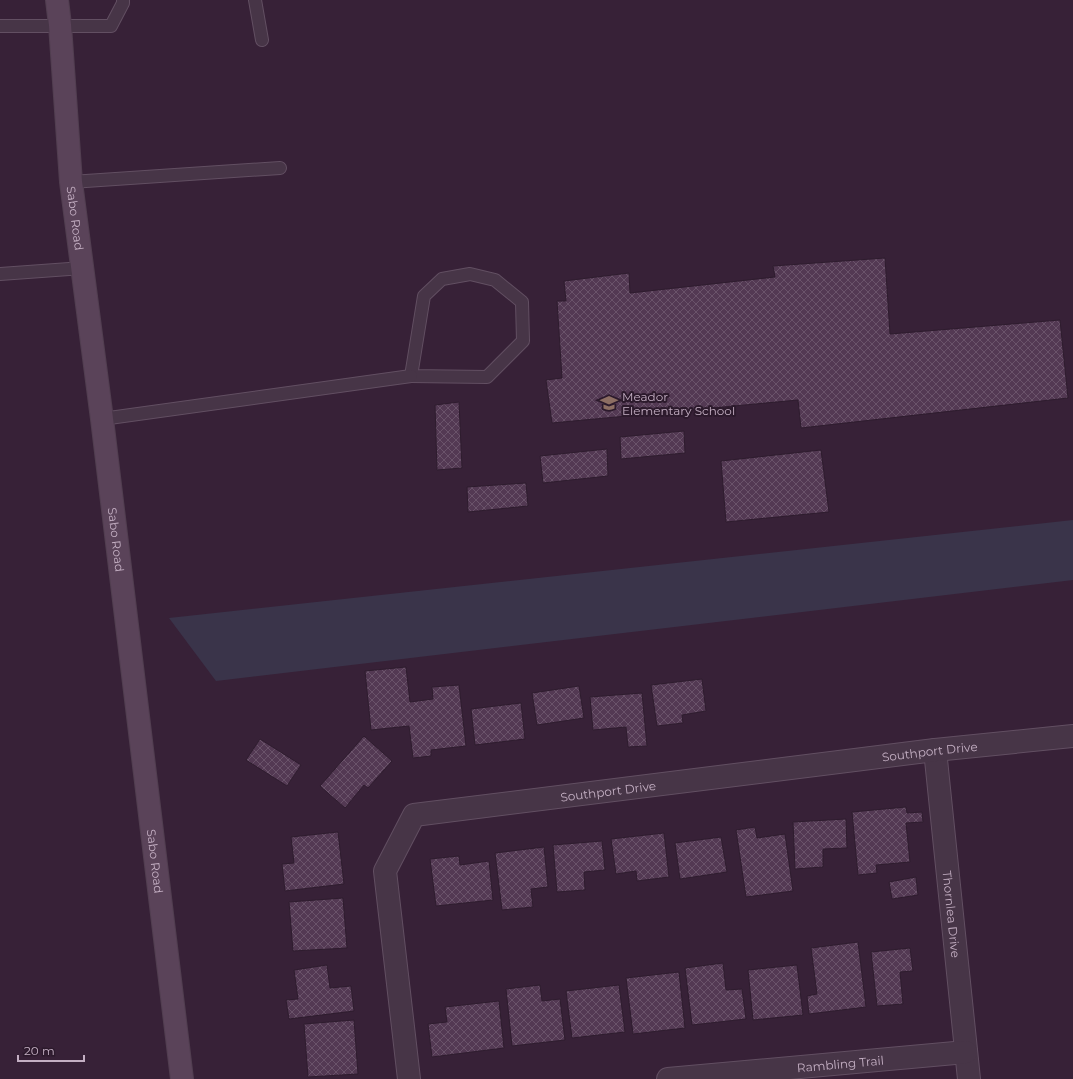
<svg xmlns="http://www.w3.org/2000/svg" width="1073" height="1079" font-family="Montserrat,sans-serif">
<defs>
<pattern id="building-cross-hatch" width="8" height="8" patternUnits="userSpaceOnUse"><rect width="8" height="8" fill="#533953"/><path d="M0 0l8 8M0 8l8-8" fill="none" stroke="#6a536a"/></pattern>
</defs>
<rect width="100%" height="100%" fill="#372137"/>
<path fill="#3a344a" d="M 1073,520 L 1073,580 L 216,681 L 169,618 Z"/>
<g fill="url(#building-cross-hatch)" stroke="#2e1c2e">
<path d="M 885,258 L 890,334 L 1060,320 L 1068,398 L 801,428 L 798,400 L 552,423 L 546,380 L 562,378 L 557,301 L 566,301 L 564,281 L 629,273 L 630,293 L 775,277 L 773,266 Z"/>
<path d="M 459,402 L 462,468 L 437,470 L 435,405 Z"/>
<path d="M 684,431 L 685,453 L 621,459 L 620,437 Z"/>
<path d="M 607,449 L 608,476 L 543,483 L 540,456 Z"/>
<path d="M 821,450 L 829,512 L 726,522 L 721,461 Z"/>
<path d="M 526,483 L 528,506 L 468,512 L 467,487 Z"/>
<path d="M 406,667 L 410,702 L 433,699 L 432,687 L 459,685 L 466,746 L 431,750 L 431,756 L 413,758 L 409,726 L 371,730 L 365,671 Z"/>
<path d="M 702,679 L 706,711 L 682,715 L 683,723 L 657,726 L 651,685 Z"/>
<path d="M 579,686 L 584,718 L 537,725 L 532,693 Z"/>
<path d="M 642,693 L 647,746 L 628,747 L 626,727 L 593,730 L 590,697 Z"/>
<path d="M 521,703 L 525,739 L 475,745 L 471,709 Z"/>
<path d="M 364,736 L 392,761 L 368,788 L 364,785 L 345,808 L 320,786 Z"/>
<path d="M 260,739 L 301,765 L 287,786 L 246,760 Z"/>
<path d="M 906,807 L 907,813 L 922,812 L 923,822 L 906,823 L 910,862 L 876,865 L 877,873 L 858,875 L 852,812 Z"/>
<path d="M 846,819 L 847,848 L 823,849 L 823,867 L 795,869 L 793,822 Z"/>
<path d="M 755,827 L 757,838 L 785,834 L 793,891 L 746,897 L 736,830 Z"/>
<path d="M 338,832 L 344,884 L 285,891 L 282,864 L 294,863 L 291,837 Z"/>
<path d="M 664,833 L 669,877 L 637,881 L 636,871 L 616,874 L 611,839 Z"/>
<path d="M 721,837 L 727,872 L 680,879 L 675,843 Z"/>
<path d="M 602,841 L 605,870 L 584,872 L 585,890 L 557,892 L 553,845 Z"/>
<path d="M 544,847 L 548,887 L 531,889 L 533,907 L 502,910 L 495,853 Z"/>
<path d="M 459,856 L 460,865 L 489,861 L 493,900 L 436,906 L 430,859 Z"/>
<path d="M 916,877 L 918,895 L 892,899 L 889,882 Z"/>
<path d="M 343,898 L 347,948 L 293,951 L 289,902 Z"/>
<path d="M 858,942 L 866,1007 L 809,1014 L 807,996 L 817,994 L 811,948 Z"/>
<path d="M 910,948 L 913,971 L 900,972 L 903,1004 L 877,1006 L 871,952 Z"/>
<path d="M 723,963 L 726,990 L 742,989 L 746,1019 L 692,1025 L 685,968 Z"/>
<path d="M 327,965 L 330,988 L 351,986 L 354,1011 L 289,1019 L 286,1000 L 298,999 L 294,970 Z"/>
<path d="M 797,965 L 803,1015 L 753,1020 L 748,970 Z"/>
<path d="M 679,972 L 685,1028 L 633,1034 L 626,978 Z"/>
<path d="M 540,985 L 542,1001 L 560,999 L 565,1040 L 512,1046 L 506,989 Z"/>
<path d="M 619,985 L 625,1032 L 572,1038 L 566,991 Z"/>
<path d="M 499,1001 L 504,1048 L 432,1057 L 428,1024 L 447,1022 L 445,1007 Z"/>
<path d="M 354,1020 L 358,1074 L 308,1077 L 304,1024 Z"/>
</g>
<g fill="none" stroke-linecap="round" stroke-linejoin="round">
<g stroke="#624f62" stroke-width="14">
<g id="lane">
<path d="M 255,0 L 262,40"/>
<path d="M 0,26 L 111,26 L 123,3 L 123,0"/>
<path d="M 71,182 L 280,168"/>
<path d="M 0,274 L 83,268"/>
<path d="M 470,274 L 495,280 L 522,302 L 523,341 L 487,377 L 411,376 L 424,296 L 442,279 Z"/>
<path d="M 102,419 L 411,376"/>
</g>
</g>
<g stroke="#624f62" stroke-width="24">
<g id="street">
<path id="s1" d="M 935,750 L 969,1079"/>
<path id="s2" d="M 409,1079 L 385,871 L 414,815 L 935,750 L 1073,736"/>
<path id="s3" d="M 668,1079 L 966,1052"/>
</g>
</g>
<g stroke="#513e50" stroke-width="24">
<g id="secondary">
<path id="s4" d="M 57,0 L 60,25 L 71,182 L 102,419 L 182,1079"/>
</g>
</g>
<use href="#lane" stroke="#473547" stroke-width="12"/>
<use href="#street" stroke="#473547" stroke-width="22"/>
<use href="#secondary" stroke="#5a4359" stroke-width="22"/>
</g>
<defs>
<g id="school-bare" transform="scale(1.38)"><path d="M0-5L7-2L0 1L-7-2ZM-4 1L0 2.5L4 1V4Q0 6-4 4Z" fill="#8d6e63" stroke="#2c1a2c" stroke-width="2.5" paint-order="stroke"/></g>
</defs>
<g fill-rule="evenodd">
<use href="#school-bare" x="609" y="403"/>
</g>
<g text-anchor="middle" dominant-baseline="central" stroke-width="4" stroke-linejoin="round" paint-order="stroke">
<g font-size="12" fill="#c4afc3" stroke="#2c1a2c">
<text stroke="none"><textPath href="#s4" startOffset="219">Sabo Road</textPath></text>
<text stroke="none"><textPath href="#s4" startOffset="543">Sabo Road</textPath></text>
<text stroke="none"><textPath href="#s2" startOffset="792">Southport Drive</textPath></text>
<text stroke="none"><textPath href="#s2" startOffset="468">Southport Drive</textPath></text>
<text stroke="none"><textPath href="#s4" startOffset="867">Sabo Road</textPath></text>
<text stroke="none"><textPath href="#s1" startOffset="165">Thornlea Drive</textPath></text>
<text stroke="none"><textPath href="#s3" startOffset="173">Rambling Trail</textPath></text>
</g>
<g font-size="12" fill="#c4afc3" stroke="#2c1a2c" text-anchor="start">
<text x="622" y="396">Meador<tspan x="622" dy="14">Elementary School</tspan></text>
</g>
</g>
<path d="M18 1055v6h66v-6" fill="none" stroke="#c4afc3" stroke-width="2"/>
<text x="24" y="1055" font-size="12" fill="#c4afc3" stroke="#2c1a2c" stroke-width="3" paint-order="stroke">20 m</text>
</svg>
